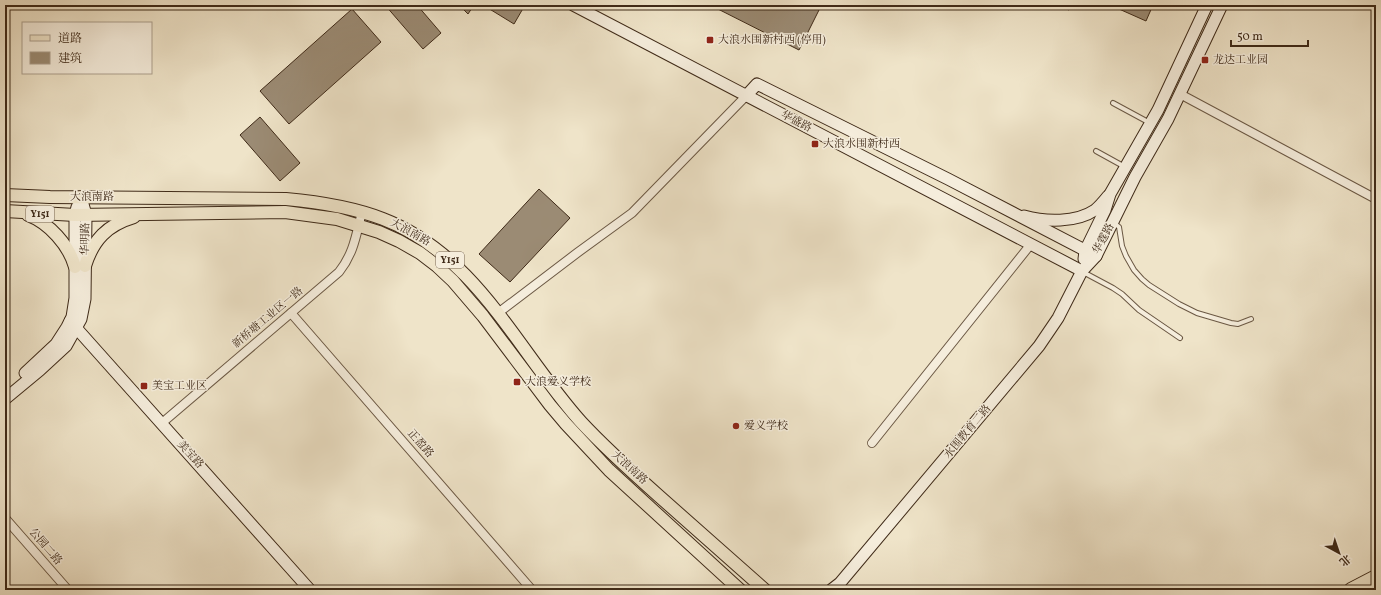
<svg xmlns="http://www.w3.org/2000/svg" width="1381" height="595" font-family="Vollkorn,'Noto Serif SC',serif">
<rect width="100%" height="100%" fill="#efe4c9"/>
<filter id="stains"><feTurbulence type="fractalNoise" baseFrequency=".005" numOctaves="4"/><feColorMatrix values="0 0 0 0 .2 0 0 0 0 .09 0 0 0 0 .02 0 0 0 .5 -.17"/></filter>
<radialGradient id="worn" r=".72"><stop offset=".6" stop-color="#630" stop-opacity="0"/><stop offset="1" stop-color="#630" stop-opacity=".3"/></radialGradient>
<g fill="#9b8b74" stroke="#3f2a18">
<path d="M 385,5 L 417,5 L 441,33 L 423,49 Z"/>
<path d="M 459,5 L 474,5 L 468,14 Z"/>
<path d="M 483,5 L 525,5 L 514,24 Z"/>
<path d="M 710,5 L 808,5 L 819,10 L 799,50 Z"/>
<path d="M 1058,5 L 1071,5 L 1069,10 Z"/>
<path d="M 1110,5 L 1153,5 L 1146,21 Z"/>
<path d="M 352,9 L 381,42 L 289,124 L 260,91 Z"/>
<path d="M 260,117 L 300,163 L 280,181 L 240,135 Z"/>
<path d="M 539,189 L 570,218 L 510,282 L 479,254 Z"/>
</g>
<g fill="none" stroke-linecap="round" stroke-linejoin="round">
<g stroke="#6b5844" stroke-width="6">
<g id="lane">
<path d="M 1113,103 L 1150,123"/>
<path d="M 1096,151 L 1125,167"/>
<path d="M 1113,222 L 1119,227 L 1122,246 L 1126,256 L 1134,270 L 1142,279 L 1149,285 L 1179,304 L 1197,313 L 1231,323 L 1238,324 L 1251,319"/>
<path d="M 1083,272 L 1113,288 L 1122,294 L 1139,310 L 1180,338"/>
</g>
</g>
<g stroke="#6b5844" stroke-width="10">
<g id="street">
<path d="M 1180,94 L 1376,199"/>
<path d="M 291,313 L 532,590"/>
<path d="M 498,313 L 577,253 L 632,213 L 746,96"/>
<path d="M 162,423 L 339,272 C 354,253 356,235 362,212"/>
<path d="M 872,443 L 1031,244"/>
<path d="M 5,518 L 68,590"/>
</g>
</g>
<g stroke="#3f2a18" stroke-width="13">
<g id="secondary">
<path d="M 573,5 L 1082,271"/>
<path d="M 746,96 L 757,84 L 948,179 L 1096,256"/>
<path d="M 1024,216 C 1045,222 1076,223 1095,210 C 1100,206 1104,201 1108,196"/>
<path d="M 1084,259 L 1085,251 L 1105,210 L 1110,194 L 1158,110 L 1207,5"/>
<path d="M 70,321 L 310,590"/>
<path d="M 25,373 L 56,344 L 67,327 L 72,317 L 75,298 L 75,215 L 77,207"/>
<path d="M 5,399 L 40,370 L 66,346 L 81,319 L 85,299 L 86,215 L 81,197"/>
<path d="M 831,590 L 840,583 L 1039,346 L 1058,318 L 1082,271 L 1096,256 L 1135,177 L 1168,119 L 1222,5"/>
</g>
</g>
<g stroke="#3f2a18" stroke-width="14">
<g id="primary">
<path d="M 5,195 L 50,197 L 286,199 C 319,202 352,207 383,219 C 477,255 518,352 581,422 C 606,449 633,473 660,497 C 695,528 730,559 765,590"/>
<path d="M 5,211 L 75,215 L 285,212 L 337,219 L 379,232 L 399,241 L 420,253 L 437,266 L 453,281 L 483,316 L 550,405 L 566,424 L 609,470 L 740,590"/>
<path d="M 28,215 C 49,223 69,245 75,267"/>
<path d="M 85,266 C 93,240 107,225 134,217"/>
</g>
</g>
<g stroke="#3f2a18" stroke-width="16">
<path id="highway" d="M 1351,590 L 1376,577"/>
</g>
<use href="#lane" stroke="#f5eddc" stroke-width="4"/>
<use href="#street" stroke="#f5eddc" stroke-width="8"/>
<use href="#secondary" stroke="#f5eddc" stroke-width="11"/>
<use href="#primary" stroke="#efe4c9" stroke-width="12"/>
<use href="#highway" stroke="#efe4c9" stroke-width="14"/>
</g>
<g fill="#8f2418" stroke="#f5eddc" stroke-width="1.5">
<rect x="706" y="36" width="8" height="8" rx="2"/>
<rect x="1201" y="56" width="8" height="8" rx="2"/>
<rect x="811" y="140" width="8" height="8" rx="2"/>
<rect x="513" y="378" width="8" height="8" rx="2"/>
<rect x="140" y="382" width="8" height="8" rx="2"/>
<circle cx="736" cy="426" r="4"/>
</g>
<g text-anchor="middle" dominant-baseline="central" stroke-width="3" stroke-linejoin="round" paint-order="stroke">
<g fill="#f5eddc" stroke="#766453" stroke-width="1">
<rect x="26" y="206" width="28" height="16" rx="3"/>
<rect x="436" y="252" width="28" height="16" rx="3"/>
</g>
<g font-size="10" font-weight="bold" fill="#3f2a18">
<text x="40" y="214">Y151</text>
<text x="450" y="260">Y151</text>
</g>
<g font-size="11" fill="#3f2a18" stroke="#f5eddc" text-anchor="start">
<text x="718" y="40">大浪水围新村西 (停用)</text>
<text x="1213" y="60">龙达工业园</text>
<text x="823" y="144">大浪水围新村西</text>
<text x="525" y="382">大浪爱义学校</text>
<text x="152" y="386">美宝工业区</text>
<text x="744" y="426">爱义学校</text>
</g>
<g font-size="11" fill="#3f2a18" stroke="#f5eddc">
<text transform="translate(796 122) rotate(27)">华盛路</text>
<text x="92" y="197">大浪南路</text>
<text transform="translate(410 233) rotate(29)">大浪南路</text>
<text transform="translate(86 239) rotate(-89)">华明路</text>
<text transform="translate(1104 239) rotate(-62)">华霆路</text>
<text transform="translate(268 318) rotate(-40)">新桥塘工业区一路</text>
<text transform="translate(968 432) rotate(-50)">水围教育二路</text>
<text transform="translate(420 444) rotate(49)">正盈路</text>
<text transform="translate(190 455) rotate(48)">美宝路</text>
<text transform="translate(629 468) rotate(42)">大浪南路</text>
<text transform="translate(45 547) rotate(49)">公园二路</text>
</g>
</g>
<rect width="1381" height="595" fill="none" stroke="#efe4c9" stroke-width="20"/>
<rect x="6" y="6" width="1369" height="583" fill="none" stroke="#3f2a18" stroke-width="2"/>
<rect x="10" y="10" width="1361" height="575" fill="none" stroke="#3f2a18"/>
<rect x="22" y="22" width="130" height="52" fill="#f5eddc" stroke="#ac9f8e"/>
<rect x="30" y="35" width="20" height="6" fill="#efe4c9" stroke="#ac9f8e"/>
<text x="58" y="42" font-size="12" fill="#3f2a18">道路</text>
<rect x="30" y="52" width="20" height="12" fill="#9b8b74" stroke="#ac9f8e"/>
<text x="58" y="62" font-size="12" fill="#3f2a18">建筑</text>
<g transform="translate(1339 553) rotate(140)" stroke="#f5eddc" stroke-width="3" paint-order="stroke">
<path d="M0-3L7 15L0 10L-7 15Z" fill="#3f2a18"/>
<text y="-6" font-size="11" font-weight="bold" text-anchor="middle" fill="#3f2a18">北</text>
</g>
<path d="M1231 40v6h77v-6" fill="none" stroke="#3f2a18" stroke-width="2"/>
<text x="1237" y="40" font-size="12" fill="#3f2a18" stroke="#f5eddc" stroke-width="3" paint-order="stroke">50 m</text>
<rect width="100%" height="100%" filter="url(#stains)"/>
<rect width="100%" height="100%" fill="url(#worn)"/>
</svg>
